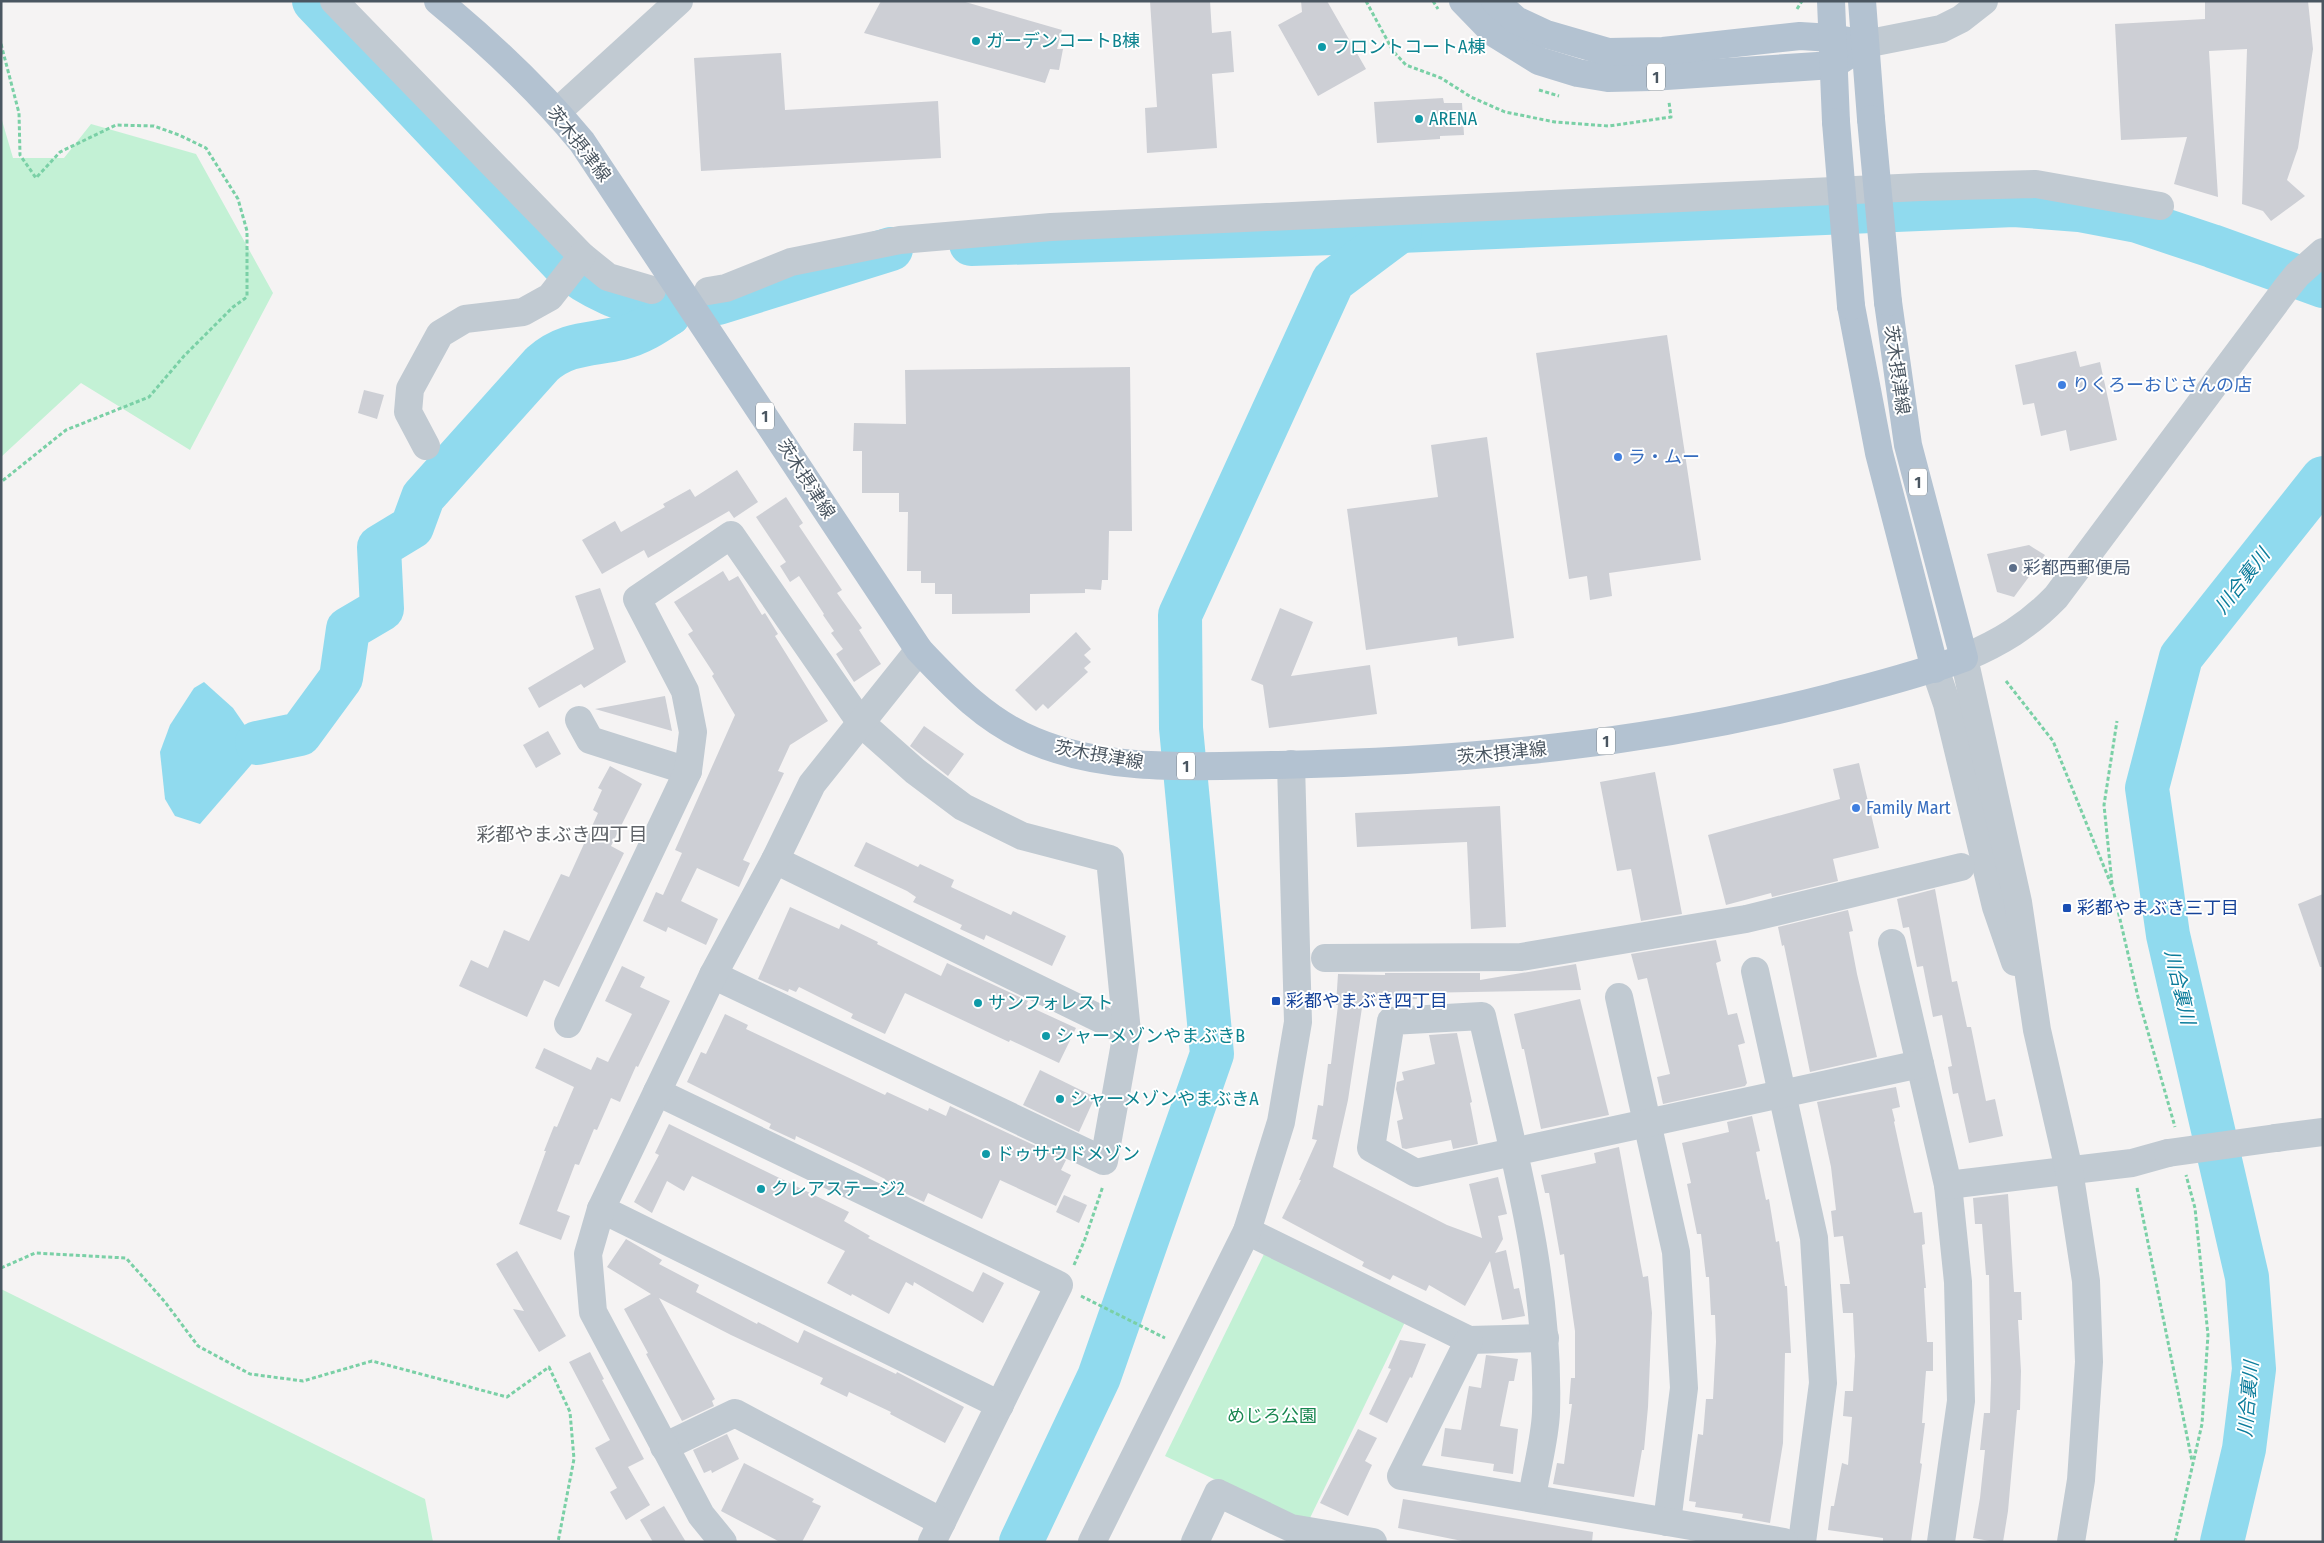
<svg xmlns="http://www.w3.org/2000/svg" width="2324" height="1543" font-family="'Fira Sans Condensed','Noto Sans JP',sans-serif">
<rect width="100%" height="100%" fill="#f5f3f3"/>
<g fill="#c3f1d5">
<path d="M 1,117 L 13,158 L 64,158 L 91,124 L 196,154 L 273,293 L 190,450 L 81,383 L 1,457 Z"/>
<path d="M 1265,1252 L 1406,1320 L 1309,1520 L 1294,1517 L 1165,1456 Z"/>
<path d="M 1,1289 L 425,1499 L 433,1542 L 1,1542 Z"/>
</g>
<path fill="#90daee" d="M 204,682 L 233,708 L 257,743 L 257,758 L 200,824 L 175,816 L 165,799 L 160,752 L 170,725 L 194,688 Z"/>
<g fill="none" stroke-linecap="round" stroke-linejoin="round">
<g stroke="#90daee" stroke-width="44">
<path d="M 314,1 L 564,265 C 594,292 631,302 669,314"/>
<path d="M 971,244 L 1400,231 L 2014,205 L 2079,210 L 2137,221 L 2212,246 L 2323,286"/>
<path d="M 718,303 L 891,249"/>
<path d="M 257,743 L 300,734 L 341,678 L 348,629 L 382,609 L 379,547 L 412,527 L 423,497 L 542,364 C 567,342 591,345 621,338 C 639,334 654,324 669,314"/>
<path d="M 1021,1542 L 1099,1377 L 1212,1054 L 1181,728 L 1180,615 L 1333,281 L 1400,231"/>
<path d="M 2222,1542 L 2244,1449 L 2254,1369 L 2247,1277 L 2168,935 L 2147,788 L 2181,657 L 2323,478"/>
</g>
</g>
<g fill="#cdcfd5">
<path d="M 881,1 L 962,1 L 1062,30 L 1057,49 L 1063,49 L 1059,70 L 1050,69 L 1045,83 L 864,33 Z"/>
<path d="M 1150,1 L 1210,1 L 1212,33 L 1231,31 L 1234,72 L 1212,74 L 1217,148 L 1147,153 L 1145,108 L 1157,107 Z"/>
<path d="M 1301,1 L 1327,1 L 1366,69 L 1318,96 L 1278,25 L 1302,12 Z"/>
<path d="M 2205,1 L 2308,1 L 2313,49 L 2298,148 L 2287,180 L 2305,196 L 2271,221 L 2263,211 L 2242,204 L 2247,49 L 2209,51 L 2218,197 L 2174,184 L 2187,137 L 2121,140 L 2115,24 L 2205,19 Z"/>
<path d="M 781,53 L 785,110 L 938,101 L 941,158 L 701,171 L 694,58 Z"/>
<path d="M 1443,98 L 1444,103 L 1462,103 L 1464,135 L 1440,136 L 1440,139 L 1377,143 L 1374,102 Z"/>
<path d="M 1667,335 L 1701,560 L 1609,573 L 1612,596 L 1590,600 L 1587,576 L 1569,579 L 1536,353 Z"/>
<path d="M 2076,351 L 2080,367 L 2100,362 L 2117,440 L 2070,451 L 2066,430 L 2041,436 L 2034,403 L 2023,405 L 2015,365 Z"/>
<path d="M 1130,367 L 1132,531 L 1109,531 L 1108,580 L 1102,580 L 1101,590 L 1085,589 L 1085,593 L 1030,594 L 1030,613 L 952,614 L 952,594 L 935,594 L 935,583 L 921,583 L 921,571 L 907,571 L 908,512 L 899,512 L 899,493 L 862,493 L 862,451 L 853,451 L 854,423 L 906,424 L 905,370 Z"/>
<path d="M 364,390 L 384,395 L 377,419 L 358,413 Z"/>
<path d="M 1487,437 L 1514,638 L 1458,646 L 1457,637 L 1366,650 L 1347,509 L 1438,497 L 1431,445 Z"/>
<path d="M 737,470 L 758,502 L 734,518 L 729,511 L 648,558 L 644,550 L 602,574 L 582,540 L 615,521 L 621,532 L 665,507 L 663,504 L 690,489 L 695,497 Z"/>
<path d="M 786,497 L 803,523 L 799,526 L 842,590 L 837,593 L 862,628 L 859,630 L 881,664 L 854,682 L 836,654 L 843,649 L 831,633 L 834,631 L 823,615 L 824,614 L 799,576 L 790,582 L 780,566 L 786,562 L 756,517 Z"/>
<path d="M 2029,545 L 2045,555 L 2014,597 L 1997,592 L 1987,554 Z"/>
<path d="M 723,571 L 729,581 L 738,576 L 762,615 L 765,613 L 778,634 L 775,636 L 828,721 L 790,745 L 778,771 L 784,773 L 743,860 L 750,863 L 739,887 L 697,868 L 681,901 L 718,919 L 706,945 L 668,927 L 666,932 L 643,921 L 656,892 L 663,895 L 682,853 L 675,850 L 735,715 L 712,676 L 714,674 L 688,634 L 693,631 L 674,602 Z"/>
<path d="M 600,588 L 626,662 L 584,688 L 581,684 L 539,708 L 528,688 L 594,649 L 575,596 Z"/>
<path d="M 1280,608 L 1313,622 L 1291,676 L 1370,665 L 1377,714 L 1269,728 L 1263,685 L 1251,680 Z"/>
<path d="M 1076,632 L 1091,649 L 1084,655 L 1091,662 L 1084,668 L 1088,672 L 1048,709 L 1043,704 L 1036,711 L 1015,690 Z"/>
<path d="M 665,696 L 672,731 L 595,709 Z"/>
<path d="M 924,726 L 964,754 L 948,776 L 910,746 Z"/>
<path d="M 548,731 L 561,754 L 536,768 L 523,745 Z"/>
<path d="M 1859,763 L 1879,848 L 1833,859 L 1838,881 L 1772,897 L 1771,893 L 1726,905 L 1708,835 L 1840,799 L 1833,769 Z"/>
<path d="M 610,766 L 642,784 L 611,846 L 624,853 L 559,987 L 544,980 L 527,1017 L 459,986 L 471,960 L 488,968 L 504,930 L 529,941 L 561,874 L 569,877 L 598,813 L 593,810 L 602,790 L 598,788 Z"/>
<path d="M 1655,772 L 1682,914 L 1641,921 L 1631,869 L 1617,871 L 1600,782 Z"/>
<path d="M 1500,806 L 1506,927 L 1471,929 L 1467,842 L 1357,847 L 1355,813 Z"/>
<path d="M 866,842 L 918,867 L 920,864 L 954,880 L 951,887 L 1011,915 L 1013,911 L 1066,936 L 1052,966 L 986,935 L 984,940 L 960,929 L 962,925 L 913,902 L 916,897 L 907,891 L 854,866 Z"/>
<path d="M 1935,889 L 1952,982 L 1957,981 L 1967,1027 L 1971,1027 L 1986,1101 L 1995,1099 L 2003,1136 L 1969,1143 L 1958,1093 L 1953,1094 L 1948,1067 L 1952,1066 L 1942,1015 L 1933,1017 L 1923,966 L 1917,967 L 1909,927 L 1903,928 L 1897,899 Z"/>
<path d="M 2323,894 L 2323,967 L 2320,967 L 2298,904 Z"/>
<path d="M 790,907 L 839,929 L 841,924 L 878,942 L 877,944 L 941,976 L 947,963 L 1028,1001 L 1026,1005 L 1076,1028 L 1059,1063 L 1010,1040 L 1009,1042 L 905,993 L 885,1034 L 851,1018 L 853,1014 L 799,987 L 796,992 L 789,989 L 788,992 L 758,979 Z"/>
<path d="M 1848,910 L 1853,931 L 1849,932 L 1857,974 L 1877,1057 L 1810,1072 L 1784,945 L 1782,946 L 1778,927 Z"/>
<path d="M 1716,940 L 1721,961 L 1716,963 L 1728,1015 L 1737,1013 L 1745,1043 L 1738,1045 L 1747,1083 L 1745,1086 L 1663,1104 L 1657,1077 L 1670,1074 L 1647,978 L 1638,980 L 1631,954 Z"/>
<path d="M 1576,964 L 1581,990 L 1417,993 L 1417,999 L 1363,1001 L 1348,1100 L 1333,1167 L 1447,1225 L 1482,1238 L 1469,1184 L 1498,1177 L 1507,1214 L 1498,1216 L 1503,1239 L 1495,1253 L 1506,1250 L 1514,1289 L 1519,1288 L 1525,1316 L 1502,1320 L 1490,1261 L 1465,1306 L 1429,1285 L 1426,1291 L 1393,1275 L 1390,1280 L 1362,1266 L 1364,1262 L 1282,1218 L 1301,1180 L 1299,1180 L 1317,1140 L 1312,1139 L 1318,1105 L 1323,1106 L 1328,1064 L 1331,1064 L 1338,1005 L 1336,1005 L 1338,974 L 1385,975 L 1385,973 L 1480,973 L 1480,980 Z"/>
<path d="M 622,966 L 645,977 L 640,987 L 670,1001 L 638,1067 L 636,1066 L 620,1102 L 611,1098 L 597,1130 L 594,1129 L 579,1165 L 575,1164 L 557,1211 L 570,1216 L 561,1240 L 519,1224 L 546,1151 L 544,1151 L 554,1126 L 557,1127 L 574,1087 L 535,1068 L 544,1048 L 591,1070 L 597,1057 L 608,1062 L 632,1014 L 605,1001 Z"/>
<path d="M 1580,999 L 1609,1115 L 1541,1129 L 1524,1049 L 1522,1049 L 1514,1014 Z"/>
<path d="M 725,1014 L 748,1025 L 746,1029 L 885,1095 L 887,1092 L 928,1111 L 929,1108 L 946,1116 L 950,1106 L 1066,1160 L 1061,1170 L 1071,1175 L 1056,1206 L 1000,1180 L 982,1219 L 928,1193 L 924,1202 L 883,1183 L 885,1179 L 857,1165 L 796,1136 L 795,1140 L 769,1128 L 771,1124 L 687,1082 L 701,1052 L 706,1054 Z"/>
<path d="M 1457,1033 L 1472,1102 L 1470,1103 L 1478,1144 L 1453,1149 L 1451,1140 L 1406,1149 L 1402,1148 L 1397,1121 L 1403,1119 L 1396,1089 L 1397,1082 L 1404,1080 L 1402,1072 L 1435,1064 L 1429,1035 Z"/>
<path d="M 1040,1070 L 1095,1097 L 1079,1132 L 1023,1105 Z"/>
<path d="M 1896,1087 L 1900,1107 L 1892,1109 L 1895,1121 L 1894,1122 L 1914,1213 L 1922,1212 L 1925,1244 L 1922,1245 L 1926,1288 L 1924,1288 L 1927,1342 L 1933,1342 L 1933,1371 L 1926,1371 L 1922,1423 L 1925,1423 L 1920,1463 L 1922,1464 L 1911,1542 L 1883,1542 L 1883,1538 L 1828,1530 L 1831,1506 L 1834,1506 L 1842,1463 L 1848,1465 L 1852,1417 L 1843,1416 L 1845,1391 L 1853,1391 L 1855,1356 L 1853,1313 L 1843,1313 L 1840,1284 L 1850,1284 L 1843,1236 L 1834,1237 L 1831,1211 L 1836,1210 L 1831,1167 L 1817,1102 Z"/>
<path d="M 1752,1116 L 1760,1151 L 1756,1152 L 1766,1200 L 1769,1199 L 1776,1242 L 1779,1241 L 1785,1286 L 1787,1286 L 1791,1353 L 1785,1353 L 1783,1443 L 1770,1523 L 1742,1518 L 1743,1514 L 1695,1507 L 1696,1502 L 1689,1501 L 1698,1434 L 1703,1435 L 1706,1399 L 1713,1399 L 1716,1342 L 1715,1315 L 1711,1315 L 1709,1277 L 1706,1277 L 1701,1234 L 1697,1234 L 1687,1184 L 1691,1183 L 1682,1143 L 1729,1132 L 1727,1122 Z"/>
<path d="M 669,1124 L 849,1212 L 844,1221 L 870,1236 L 868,1238 L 973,1292 L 983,1272 L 1004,1283 L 983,1323 L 914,1282 L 913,1286 L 906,1282 L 889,1314 L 852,1294 L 851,1296 L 827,1283 L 845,1251 L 692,1176 L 684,1191 L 667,1181 L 652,1213 L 634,1202 L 659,1155 L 655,1153 Z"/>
<path d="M 1619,1147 L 1643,1277 L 1648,1276 L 1652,1313 L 1648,1407 L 1644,1450 L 1642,1450 L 1634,1497 L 1553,1484 L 1557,1463 L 1564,1464 L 1572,1404 L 1569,1404 L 1571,1378 L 1575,1378 L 1575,1331 L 1564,1254 L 1560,1255 L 1549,1193 L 1545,1193 L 1541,1175 L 1596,1163 L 1594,1153 Z"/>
<path d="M 2008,1194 L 2014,1292 L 2021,1292 L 2022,1320 L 2018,1320 L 2021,1371 L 2020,1410 L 2017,1410 L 2008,1511 L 2003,1542 L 1995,1542 L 1973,1538 L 1980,1498 L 1985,1450 L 1980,1450 L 1984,1413 L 1990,1413 L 1991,1380 L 1989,1275 L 1986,1275 L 1982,1224 L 1975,1224 L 1973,1198 Z"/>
<path d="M 1064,1195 L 1087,1205 L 1079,1223 L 1056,1212 Z"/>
<path d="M 626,1239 L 662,1260 L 659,1264 L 699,1285 L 696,1292 L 757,1324 L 758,1322 L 798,1343 L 804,1330 L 896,1374 L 897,1372 L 964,1407 L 945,1443 L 890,1414 L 891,1412 L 849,1392 L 847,1397 L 820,1384 L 823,1378 L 731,1335 L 659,1298 L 715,1399 L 712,1401 L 714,1406 L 682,1421 L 646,1354 L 648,1353 L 624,1309 L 651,1294 L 607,1267 Z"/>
<path d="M 517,1251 L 566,1336 L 539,1352 L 513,1309 L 524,1311 L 496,1264 Z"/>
<path d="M 1400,1340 L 1426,1344 L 1412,1378 L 1410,1377 L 1387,1423 L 1369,1414 L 1391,1369 L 1388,1368 Z"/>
<path d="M 590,1352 L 604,1379 L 602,1380 L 644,1459 L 628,1467 L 650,1505 L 626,1520 L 610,1492 L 617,1488 L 595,1448 L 610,1440 L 569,1362 Z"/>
<path d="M 1486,1355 L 1518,1359 L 1514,1381 L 1509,1381 L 1500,1426 L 1518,1429 L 1513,1474 L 1493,1471 L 1494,1464 L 1441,1456 L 1445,1428 L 1461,1430 L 1469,1386 L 1481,1388 Z"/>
<path d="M 1358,1429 L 1377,1438 L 1365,1461 L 1372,1465 L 1348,1516 L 1320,1503 Z"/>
<path d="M 727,1434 L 739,1459 L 712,1473 L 711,1470 L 704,1473 L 693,1450 Z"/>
<path d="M 744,1463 L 814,1499 L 812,1502 L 821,1506 L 802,1542 L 780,1542 L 721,1511 Z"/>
<path d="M 1403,1499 L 1593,1532 L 1592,1542 L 1467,1542 L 1398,1528 Z"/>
<path d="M 664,1506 L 686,1542 L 653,1542 L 640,1520 Z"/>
</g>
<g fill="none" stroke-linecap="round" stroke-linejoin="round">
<g stroke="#7ad0a6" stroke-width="3" stroke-dasharray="4 2.5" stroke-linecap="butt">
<path d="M 1366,1 L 1393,51 L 1406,65 L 1441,78 L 1471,97 L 1505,112 L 1555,122 L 1609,126 L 1671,117 L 1669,102"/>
<path d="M 1433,1 L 1438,9"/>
<path d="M 1797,9 L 1802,1"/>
<path d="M 1,44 L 19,113 L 20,155 L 36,178 L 60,152 L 116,125 L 154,126 L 179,135 L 206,148 L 238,199 L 247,231 L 247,297 L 233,307 L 184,356 L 149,397 L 66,430 L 1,482"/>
<path d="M 1539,90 L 1559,96"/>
<path d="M 2006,681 L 2053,741 L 2113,889 L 2138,997 L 2175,1127"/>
<path d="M 2112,884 L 2104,805 L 2117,721"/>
<path d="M 2137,1188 L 2192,1461"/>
<path d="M 1074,1265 L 1085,1239 L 1103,1186"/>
<path d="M 1,1268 L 35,1253 L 126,1258 L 165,1302 L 198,1346 L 250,1374 L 303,1381 L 372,1361 L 507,1397 L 549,1367 L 570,1412 L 574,1459 L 558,1542"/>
<path d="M 1081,1296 L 1165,1338"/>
<path d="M 2175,1542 L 2202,1424 L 2208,1335 L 2195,1208 L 2186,1175"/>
</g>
<g stroke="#c1cad2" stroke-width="28">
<path d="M 334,1 L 582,256 L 608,277 L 652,290"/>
<path d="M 1865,44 L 1941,29 L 1961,19 L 1984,1"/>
<path d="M 557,112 L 679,1"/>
<path d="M 708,291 L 726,288 L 791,262 L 900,240 L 1051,227 L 1921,187 L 2036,184 L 2160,206"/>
<path d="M 426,446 L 408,412 L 410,389 L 440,334 L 465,319 L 523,312 L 550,297 L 582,256"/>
<path d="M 1935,669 L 1947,704 L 1996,907 L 2015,962"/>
<path d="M 579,720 L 590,740 L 688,771"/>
<path d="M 775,860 L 1127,1032"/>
<path d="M 1892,943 L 1948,1185 L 1958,1282 L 1961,1401 L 1941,1542"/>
<path d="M 1325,958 L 1521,957 L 1746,919 L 1961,867"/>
<path d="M 1755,971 L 1814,1238 L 1823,1383 L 1802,1542"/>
<path d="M 1619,997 L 1676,1252 L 1684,1388 L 1667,1522"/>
<path d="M 568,1024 L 688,771 L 693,732 L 685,691 L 637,599 L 731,535 L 861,723 L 915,771 L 963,807 L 1022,836 L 1110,859 L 1127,1032 L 1104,1161 L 713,975"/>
<path d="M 657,1092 L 1059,1285 L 932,1542"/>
<path d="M 2276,1138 L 2323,1132"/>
<path d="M 1948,1185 L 2132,1163 L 2168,1153"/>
<path d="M 601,1209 L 1000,1405"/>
<path d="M 1247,1231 L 1469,1340 L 1545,1338"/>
<path d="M 1469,1340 L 1401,1476 L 1784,1542"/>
<path d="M 664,1447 L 735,1413 L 942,1522"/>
<path d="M 1532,1498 C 1536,1470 1545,1440 1546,1412 C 1550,1277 1512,1147 1482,1016 L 1391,1021 L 1371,1148 L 1416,1173 C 1584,1137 1752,1100 1920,1064"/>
<path d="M 723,1542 L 701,1515 L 593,1312 L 588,1254 L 601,1209 L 713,975 L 775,860 L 812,784 L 919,650"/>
<path d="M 1092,1542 L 1247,1231 L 1281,1122 L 1298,1022 L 1291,764"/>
<path d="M 1195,1542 L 1218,1493 L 1291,1528 L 1373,1542"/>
<path d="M 2071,1542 L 2081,1480 L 2089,1362 L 2086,1281 L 2069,1170 L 2037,1030 L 2018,902 L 1964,658 C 2001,642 2028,626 2056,597 L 2285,290 L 2297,275 L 2323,252"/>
</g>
<g stroke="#b3c2d1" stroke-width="28">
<path d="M 438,1 C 490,44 539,90 582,142 L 919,650 C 953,686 987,722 1034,741 C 1110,773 1197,766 1278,765 C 1466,761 1650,744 1832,697 C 1877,685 1921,674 1964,658 L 1908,445 L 1888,302"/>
<path d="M 1463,1 L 1494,33 L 1539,61 L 1578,73 L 1608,78 L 1651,77 L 1833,65 L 1865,44"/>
<path d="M 1495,1 L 1516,20 L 1546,34 L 1608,52 L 1663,51 L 1800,36 L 1832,38 L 1865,44"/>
<path d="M 1831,1 L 1836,122"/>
<path d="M 1862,1 L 1871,119"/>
<path d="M 1851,306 L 1879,453 L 1935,669"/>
</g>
<path stroke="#c1cad2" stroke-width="28" d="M 2168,1153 L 2276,1138"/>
<g stroke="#b3c2d1" stroke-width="28">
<path d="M 1871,119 L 1888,302"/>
<path d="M 1836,122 L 1851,306"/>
</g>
</g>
<g fill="#0f9aa8" stroke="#fff" stroke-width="2">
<circle cx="976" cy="41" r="5"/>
<circle cx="1322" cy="47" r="5"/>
<circle cx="1419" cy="119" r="5"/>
<circle cx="978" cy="1003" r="5"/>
<circle cx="1046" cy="1036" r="5"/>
<circle cx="1060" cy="1099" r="5"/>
<circle cx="986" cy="1154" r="5"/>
<circle cx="761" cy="1189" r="5"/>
</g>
<g fill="#3f7fe0" stroke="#fff" stroke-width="2">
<circle cx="2062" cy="385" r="5"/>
<circle cx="1618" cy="457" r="5"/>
<circle cx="1856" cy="808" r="5"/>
</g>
<circle fill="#5c6f8a" stroke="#fff" stroke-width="2" cx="2013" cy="568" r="5"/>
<g fill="#1a4fb4" stroke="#fff" stroke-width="2">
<rect x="2062" y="903" width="10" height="10" rx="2.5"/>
<rect x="1271" y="996" width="10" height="10" rx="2.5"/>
</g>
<g text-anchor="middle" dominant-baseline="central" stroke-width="4" stroke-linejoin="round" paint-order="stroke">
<g fill="#fff" stroke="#808990" stroke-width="1">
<rect x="1647" y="63.5" width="18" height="27" rx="4"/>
<rect x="756" y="402.5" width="18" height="27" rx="4"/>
<rect x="1909" y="468.5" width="18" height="27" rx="4"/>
<rect x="1597" y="727.5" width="18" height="27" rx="4"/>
<rect x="1177" y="752.5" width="18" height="27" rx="4"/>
</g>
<g font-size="16" font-weight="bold" fill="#4a5661">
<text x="1656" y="77">1</text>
<text x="765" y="416">1</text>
<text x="1918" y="482">1</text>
<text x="1606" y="741">1</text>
<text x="1186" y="766">1</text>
</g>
<g font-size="18" fill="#0d838f" stroke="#fff" text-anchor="start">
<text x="986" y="41">ガーデンコートB棟</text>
<text x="1332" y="47">フロントコートA棟</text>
<text x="1429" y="119">ARENA</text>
<text x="988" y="1003">サンフォレスト</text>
<text x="1056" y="1036">シャーメゾンやまぶきB</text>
<text x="1070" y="1099">シャーメゾンやまぶきA</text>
<text x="996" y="1154">ドゥサウドメゾン</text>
<text x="771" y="1189">クレアステージ2</text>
</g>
<g font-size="18" fill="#4a5661" stroke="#fff">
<text transform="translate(579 144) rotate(52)">茨木摂津線</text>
<text transform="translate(1897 370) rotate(82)">茨木摂津線</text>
<text transform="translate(806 479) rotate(57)">茨木摂津線</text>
<text transform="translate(1502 753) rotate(-6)">茨木摂津線</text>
<text transform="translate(1099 755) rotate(10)">茨木摂津線</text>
</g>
<g font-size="18" fill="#366cbe" stroke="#fff" text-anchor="start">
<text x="2072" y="385">りくろーおじさんの店</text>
<text x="1628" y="457">ラ・ムー</text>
<text x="1866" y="808">Family Mart</text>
</g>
<g font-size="18" fill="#4e5e75" stroke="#fff" text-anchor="start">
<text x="2023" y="568">彩都西郵便局</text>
</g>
<g font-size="18" fill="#164399" stroke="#fff" text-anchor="start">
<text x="2077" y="908">彩都やまぶき三丁目</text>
<text x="1286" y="1001">彩都やまぶき四丁目</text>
</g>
<g font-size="18" fill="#17864f" stroke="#fff">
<text x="1272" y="1416">めじろ公園</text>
</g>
<g font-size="19" font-style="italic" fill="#0c7c9b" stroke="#fff">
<text transform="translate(2242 581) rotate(-52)">川合裏川</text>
<text transform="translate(2180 987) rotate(77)">川合裏川</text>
<text transform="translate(2248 1399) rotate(-85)">川合裏川</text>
</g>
<g font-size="19" fill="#5f6368" stroke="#fff">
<text x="562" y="834">彩都やまぶき四丁目</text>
</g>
</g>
<rect width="2324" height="1543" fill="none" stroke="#4a5661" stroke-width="5"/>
</svg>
